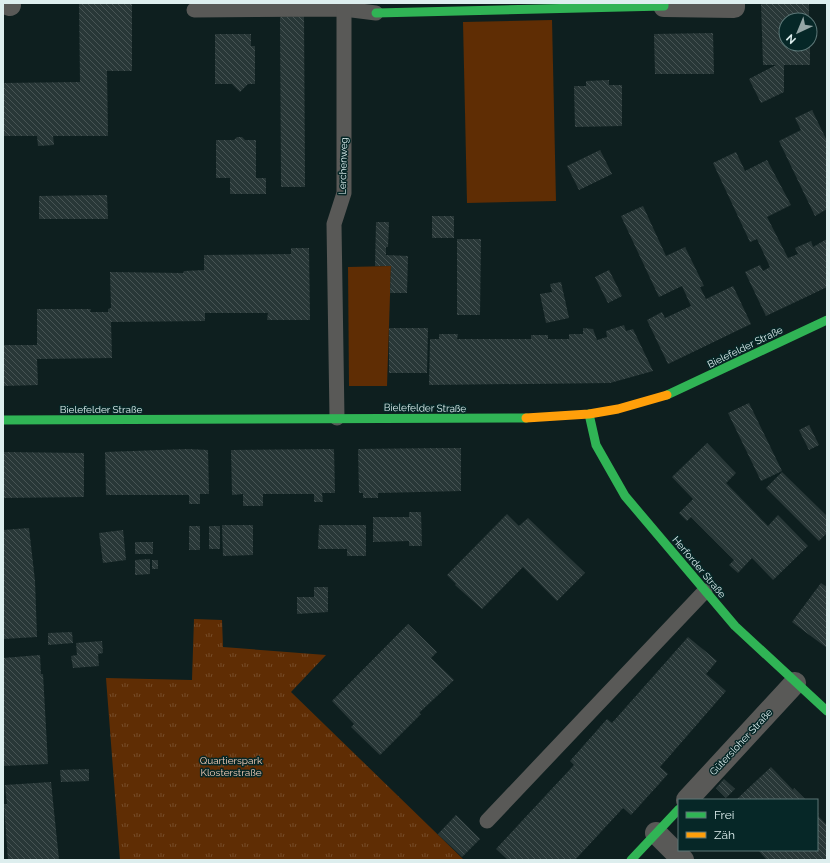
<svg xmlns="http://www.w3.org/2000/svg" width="830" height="863" font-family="Raleway,sans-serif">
<defs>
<pattern id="park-tufts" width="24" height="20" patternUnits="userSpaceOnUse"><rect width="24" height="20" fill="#5f2d04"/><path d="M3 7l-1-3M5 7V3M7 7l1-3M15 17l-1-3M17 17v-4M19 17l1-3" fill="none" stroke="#764c29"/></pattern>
<pattern id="building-back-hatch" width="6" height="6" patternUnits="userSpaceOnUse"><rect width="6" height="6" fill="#283737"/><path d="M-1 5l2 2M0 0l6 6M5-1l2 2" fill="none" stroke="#475454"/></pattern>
</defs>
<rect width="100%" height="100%" fill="#0e1f1f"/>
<g fill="#5f2d04">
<path d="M 552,20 L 556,201 L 467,203 L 463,22 Z"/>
<path d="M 391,266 L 387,386 L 349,386 L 348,267 Z"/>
</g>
<path fill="url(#park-tufts)" d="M 194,619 L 222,620 L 223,647 L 326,655 L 291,692 L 464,860 L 120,860 L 106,678 L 192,680 Z"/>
<g fill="url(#building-back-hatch)">
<path d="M 79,3 L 132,3 L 132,71 L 107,71 L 108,136 L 53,136 L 54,145 L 38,146 L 37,136 L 3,136 L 3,83 L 80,82 Z"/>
<path d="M 761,3 L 809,3 L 809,20 L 786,20 L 786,44 L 810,44 L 810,65 L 784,65 L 784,92 L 761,103 L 749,79 L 776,65 L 763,65 Z"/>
<path d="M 304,16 L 305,187 L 281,187 L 280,17 Z"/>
<path d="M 713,33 L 714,74 L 655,74 L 654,34 Z"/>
<path d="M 215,34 L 251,34 L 251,46 L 255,46 L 255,84 L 248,84 L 240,92 L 232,84 L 215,84 Z"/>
<path d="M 609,80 L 609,85 L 622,85 L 622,126 L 575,127 L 574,86 L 586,86 L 586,81 Z"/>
<path d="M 812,110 L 827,141 L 827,209 L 815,216 L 779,141 L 801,130 L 795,118 Z"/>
<path d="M 237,137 L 242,137 L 245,140 L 256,140 L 256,178 L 266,178 L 266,194 L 230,194 L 230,178 L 216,178 L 216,140 L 234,140 Z"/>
<path d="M 600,150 L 612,174 L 579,190 L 567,166 Z"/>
<path d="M 736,152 L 745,171 L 767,160 L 791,205 L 767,217 L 788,258 L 798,254 L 795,248 L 811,241 L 813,247 L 827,239 L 827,287 L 766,316 L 745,272 L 760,265 L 763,271 L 770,267 L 757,239 L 750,242 L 713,163 Z"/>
<path d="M 107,195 L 108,219 L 39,219 L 39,196 Z"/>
<path d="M 643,206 L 666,256 L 685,247 L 704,286 L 700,287 L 706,299 L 733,286 L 751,324 L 668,364 L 647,320 L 662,312 L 665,318 L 691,306 L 682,286 L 659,297 L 621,216 Z"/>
<rect x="432" y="216" width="22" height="22"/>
<path d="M 376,222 L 389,222 L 388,247 L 386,247 L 386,255 L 408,256 L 407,293 L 390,293 L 391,266 L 375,266 Z"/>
<path d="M 457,239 L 481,239 L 480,315 L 457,315 Z"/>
<path d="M 291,248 L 309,248 L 310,320 L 267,320 L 268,313 L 205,313 L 205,321 L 111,322 L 112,358 L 37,359 L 38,385 L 3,386 L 3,345 L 37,345 L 37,309 L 91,309 L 90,312 L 108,312 L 108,309 L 111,308 L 110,272 L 183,273 L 184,271 L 204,270 L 204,255 L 291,254 Z"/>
<path d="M 609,270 L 622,296 L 608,303 L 595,277 Z"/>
<path d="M 561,282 L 569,318 L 546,323 L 540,294 L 552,292 L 550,284 Z"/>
<path d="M 624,325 L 626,331 L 633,329 L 653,371 L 610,383 L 429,385 L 430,339 L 439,339 L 439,334 L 458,334 L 457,339 L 531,339 L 531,335 L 548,335 L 548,339 L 569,339 L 569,334 L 583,334 L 583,328 L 593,329 L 597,340 L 607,337 L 606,331 Z"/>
<path d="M 389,328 L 428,328 L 427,373 L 389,373 Z"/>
<path d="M 749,403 L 782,471 L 761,481 L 728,413 Z"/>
<path d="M 809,425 L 819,445 L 809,450 L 799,430 Z"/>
<path d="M 707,443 L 736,473 L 726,483 L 768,526 L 778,515 L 808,546 L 773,580 L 752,558 L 738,573 L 729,565 L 734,560 L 691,517 L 687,521 L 679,513 L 693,499 L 672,477 Z"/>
<path d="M 441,448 L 461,448 L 461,491 L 378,493 L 378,498 L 363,498 L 363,493 L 359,493 L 358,449 Z"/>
<path d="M 188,449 L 208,450 L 209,494 L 200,494 L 200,504 L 189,504 L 189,495 L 106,495 L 105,452 Z"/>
<path d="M 334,449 L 335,493 L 322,493 L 323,502 L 314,502 L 314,494 L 263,494 L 263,506 L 243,506 L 243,494 L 232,495 L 231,450 Z"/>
<path d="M 3,452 L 84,453 L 84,497 L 3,498 Z"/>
<path d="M 782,472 L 827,516 L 827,533 L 819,541 L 766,488 Z"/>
<path d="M 409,512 L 421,512 L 422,546 L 409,546 L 409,541 L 373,542 L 373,517 L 409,517 Z"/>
<path d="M 507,514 L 519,526 L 528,518 L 585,573 L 557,601 L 523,567 L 482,609 L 455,585 L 456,584 L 447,575 Z"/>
<path d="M 222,525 L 253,525 L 253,555 L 223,556 Z"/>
<path d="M 319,525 L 366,525 L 366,556 L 347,556 L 347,549 L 318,549 Z"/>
<rect x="189" y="526" width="11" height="24"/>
<rect x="209" y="526" width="11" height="23"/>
<path d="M 29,528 L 35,581 L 37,637 L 3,639 L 3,530 Z"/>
<path d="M 123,530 L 126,560 L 103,563 L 99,533 Z"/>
<rect x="135" y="542" width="18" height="12"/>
<path d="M 150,559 L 150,574 L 135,575 L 135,560 Z"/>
<rect x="152" y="560" width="6" height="9"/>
<path d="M 821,583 L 827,587 L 827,648 L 792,622 Z"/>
<path d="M 314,587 L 328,587 L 328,612 L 297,614 L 297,597 L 314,597 Z"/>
<path d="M 408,624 L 437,652 L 431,658 L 454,680 L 419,713 L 421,714 L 380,755 L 351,727 L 354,724 L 332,701 Z"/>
<path d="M 72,632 L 73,643 L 48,645 L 48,633 Z"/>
<path d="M 688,637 L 717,661 L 706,674 L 726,691 L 660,767 L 668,774 L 631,815 L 623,808 L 575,860 L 508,860 L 496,849 L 574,765 L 570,761 L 607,719 L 612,723 Z"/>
<path d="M 102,641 L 103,653 L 98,654 L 99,666 L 73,668 L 71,656 L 77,655 L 76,643 Z"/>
<path d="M 40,655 L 41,674 L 43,674 L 48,764 L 3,766 L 3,658 Z"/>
<path d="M 771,767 L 793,790 L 794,788 L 806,800 L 736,800 Z"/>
<path d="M 89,769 L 89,781 L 61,782 L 60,770 Z"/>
<path d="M 724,779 L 735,789 L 726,798 L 716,788 Z"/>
<path d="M 51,782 L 59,860 L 8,860 L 4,804 L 7,804 L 5,785 Z"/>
<path d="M 817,812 L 819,814 L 817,815 L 827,825 L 827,860 L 767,860 L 758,850 L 817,850 Z"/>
<path d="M 456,815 L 480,839 L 462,857 L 438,834 Z"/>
</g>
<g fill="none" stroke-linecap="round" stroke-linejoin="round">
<g stroke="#595957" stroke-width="15">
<path d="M 194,10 L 344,9 L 376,13"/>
<path d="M 337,418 L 334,224 L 344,193 L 344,9"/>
<path d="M 487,821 L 705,591"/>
</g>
<g stroke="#595957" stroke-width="22">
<path d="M 4,3 L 10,5"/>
<path d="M 664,6 L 734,7 L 734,3"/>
<path d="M 687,800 L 795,683"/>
<path d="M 656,833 L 683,860"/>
</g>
<g stroke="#30b455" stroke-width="9">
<path d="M 376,13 L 664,6 L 664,3"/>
<path d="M 667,395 L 827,320"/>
<path d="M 589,414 L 596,445 L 625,496 L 735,626 L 827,711"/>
<path d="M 3,420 L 526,418"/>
<path d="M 631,860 L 679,809"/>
</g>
<path stroke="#ff9f0a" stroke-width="9" d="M 526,418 L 589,414 L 618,409 L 667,395"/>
</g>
<g text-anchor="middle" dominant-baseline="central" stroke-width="3" stroke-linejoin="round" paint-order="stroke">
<g font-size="10" fill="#dee" stroke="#062727">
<text transform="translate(343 166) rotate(-88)">Lerchenweg</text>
<text transform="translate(745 347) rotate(-26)">Bielefelder Straße</text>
<text transform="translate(425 408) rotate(1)">Bielefelder Straße</text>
<text x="101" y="409">Bielefelder Straße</text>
<text transform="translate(699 567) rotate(50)">Herforder Straße</text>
<text transform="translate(741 742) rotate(-47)">Gütersloher Straße</text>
</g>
<g font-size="10" fill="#f5ceb8" stroke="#062727">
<text x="231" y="760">Quartierspark<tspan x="231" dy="12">Klosterstraße</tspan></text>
</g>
</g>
<rect width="830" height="863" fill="none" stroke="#ddeeee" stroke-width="8"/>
<rect x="678" y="799" width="140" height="52" fill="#062727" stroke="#5c7777"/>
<rect x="686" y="812" width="20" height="6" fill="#30b455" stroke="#5c7777"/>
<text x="714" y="819" font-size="12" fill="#ddeeee">Frei</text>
<rect x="686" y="832" width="20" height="6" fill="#ff9f0a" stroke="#5c7777"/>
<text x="714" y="839" font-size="12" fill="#ddeeee">Zäh</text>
<g transform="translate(798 32) rotate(224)"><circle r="19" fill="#062727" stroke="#5c7777"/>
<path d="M0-3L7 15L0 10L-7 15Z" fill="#95a6a6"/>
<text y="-6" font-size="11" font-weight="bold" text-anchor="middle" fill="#ddeeee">N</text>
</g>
</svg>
